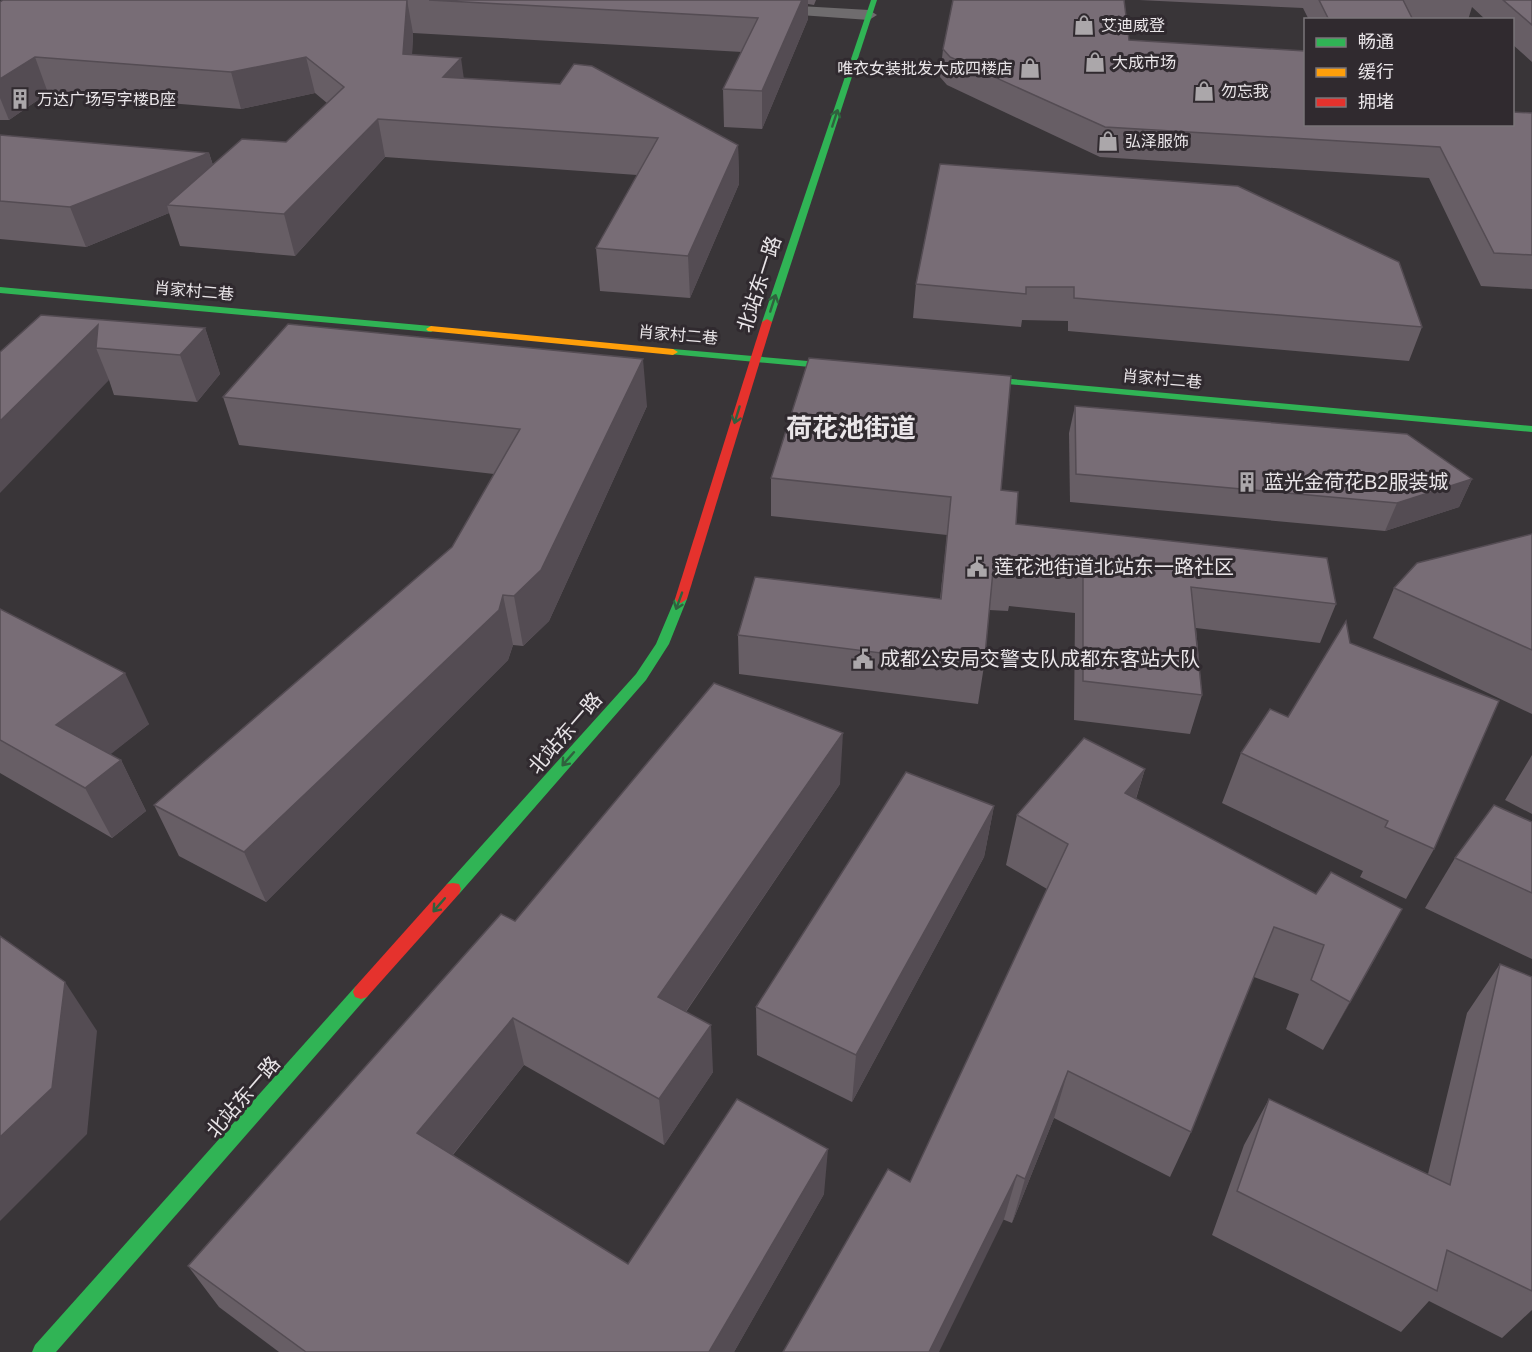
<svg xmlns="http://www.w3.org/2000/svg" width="1532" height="1352" font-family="Arial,'Noto Sans SC',sans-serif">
<rect width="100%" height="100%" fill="#393538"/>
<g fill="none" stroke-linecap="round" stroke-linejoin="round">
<path fill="#6f6c6e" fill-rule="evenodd" d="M 765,4 L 869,10 L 877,15 L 869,20 L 759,12 L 757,9 Z"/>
<g fill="#30b455" fill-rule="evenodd">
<path d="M 871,0 L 877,0 L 772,322 L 764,324 L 762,322 Z"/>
<path d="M 0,287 L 431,326 L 436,329 L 431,332 L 0,293 Z"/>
<path d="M 673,349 L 853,365 L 858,368 L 853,371 L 669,354 L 668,352 Z"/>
<path d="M 967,375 L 1532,426 L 1532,432 L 963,380 L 963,376 Z"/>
<path d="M 681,595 L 687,599 L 669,644 L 646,680 L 459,894 L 453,895 L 447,894 L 445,889 L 447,884 L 636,674 L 656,644 L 675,599 Z"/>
<path d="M 361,985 L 367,987 L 369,992 L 367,997 L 56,1352 L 32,1352 L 35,1345 L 355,987 Z"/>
</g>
<path fill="#ff9f0a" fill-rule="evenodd" d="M 431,326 L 673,349 L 678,352 L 673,355 L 428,331 L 426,329 Z"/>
<g fill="#e5322d" fill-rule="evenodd">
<path d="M 767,319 L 772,322 L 687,599 L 681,603 L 677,602 L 675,599 L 762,322 Z"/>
<path d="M 453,883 L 459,884 L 461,889 L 459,894 L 367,997 L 361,999 L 355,997 L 353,992 L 355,987 L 447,884 Z"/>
</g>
</g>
<g fill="#675e65">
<path d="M 3,0 L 816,0 L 814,5 L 808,4 L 808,19 L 762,129 L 724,127 L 723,89 L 742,52 L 413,33 L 412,55 L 464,78 L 738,145 L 739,184 L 690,298 L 600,291 L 596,248 L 637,175 L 385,157 L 295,256 L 180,246 L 169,213 L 86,247 L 0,239 L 0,135 L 209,153 L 213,165 L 286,142 L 327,103 L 315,93 L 241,109 L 48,93 L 9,120 L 0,120 L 0,2 Z"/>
<path d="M 1139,0 L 1532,0 L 1532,62 L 1512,44 L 1512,20 L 1486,20 L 1472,7 L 1468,20 L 1309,20 L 1303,8 Z"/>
<path d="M 1129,40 L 1305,124 L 1532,113 L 1532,289 L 1481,286 L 1429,178 L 1100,157 L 947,85 L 940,77 L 943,49 Z"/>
<path d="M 940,164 L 1422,327 L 1409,361 L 1068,331 L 1068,321 L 1022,320 L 1021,327 L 913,318 L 916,284 Z"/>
<path d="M 41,315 L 205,328 L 220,374 L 197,402 L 114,395 L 109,380 Z"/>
<path d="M 223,397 L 647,406 L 549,621 L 523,646 L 513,645 L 508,660 L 266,902 L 179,856 L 154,805 L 452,547 L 494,474 L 239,445 Z"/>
<path d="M 1075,406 L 1472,479 L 1459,507 L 1385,531 L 1070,502 L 1069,433 Z"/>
<path d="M 771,478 L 1001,490 L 1016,524 L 1336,604 L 1320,643 L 1196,628 L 1202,695 L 1190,734 L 1074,720 L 1075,613 L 1009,606 L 1008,611 L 989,610 L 984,666 L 978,704 L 739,674 L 738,635 L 940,599 L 947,535 L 771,516 Z"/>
<path d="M 1532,534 L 1532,714 L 1373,638 L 1394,588 Z"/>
<path d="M 0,609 L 149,724 L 110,754 L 121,760 L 146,811 L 112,838 L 0,773 Z"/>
<path d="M 1350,643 L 1434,849 L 1406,899 L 1360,877 L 1363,871 L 1222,803 L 1241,753 L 1288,717 Z"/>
<path d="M 1532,755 L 1532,814 L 1505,800 Z"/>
<path d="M 1145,769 L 1136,799 L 1316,894 L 1402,909 L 1323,1050 L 1286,1029 L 1299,994 L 1254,977 L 1191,1132 L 1170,1177 L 1054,1118 L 1012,1223 L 910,1182 L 1047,889 L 1006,865 L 1017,815 Z"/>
<path d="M 840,784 L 686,1012 L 713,1072 L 664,1145 L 524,1065 L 453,1155 L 628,1264 L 824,1194 L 734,1352 L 279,1352 L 219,1307 L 188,1266 L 515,921 Z"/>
<path d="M 994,806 L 984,857 L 852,1102 L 757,1055 L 756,1007 Z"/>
<path d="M 1532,822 L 1532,959 L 1425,908 L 1455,858 Z"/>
<path d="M 1500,964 L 1532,977 L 1532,1310 L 1502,1338 L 1429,1301 L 1401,1332 L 1212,1235 L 1244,1145 L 1269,1099 L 1428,1174 L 1467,1013 Z"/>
</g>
<g fill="#544c53">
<path d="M 407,0 L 413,33 L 410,91 L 403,54 Z"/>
<path d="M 802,0 L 808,0 L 808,19 L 762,129 L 762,91 Z"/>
<path d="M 35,57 L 48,93 L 9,120 L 0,98 L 0,79 Z"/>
<path d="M 306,57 L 315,93 L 241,109 L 231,72 Z"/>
<path d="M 461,58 L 466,94 L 443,77 Z"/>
<path d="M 378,119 L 385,157 L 295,256 L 284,214 Z"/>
<path d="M 738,145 L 739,184 L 690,298 L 688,256 Z"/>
<path d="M 209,153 L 221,192 L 167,205 L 169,213 L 86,247 L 70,207 Z"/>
<path d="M 98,325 L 96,348 L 109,380 L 0,493 L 0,421 Z"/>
<path d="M 205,328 L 220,374 L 197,402 L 180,355 Z"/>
<path d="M 643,359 L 647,406 L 549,621 L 523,646 L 514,596 Z"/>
<path d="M 1472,479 L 1459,507 L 1385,531 L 1397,503 Z"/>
<path d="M 503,595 L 513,645 L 508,660 L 266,902 L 244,852 Z"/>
<path d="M 125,673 L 149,724 L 83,776 L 56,725 Z"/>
<path d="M 843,733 L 840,784 L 663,1045 L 658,997 Z"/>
<path d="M 121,760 L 146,811 L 112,838 L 85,788 Z"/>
<path d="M 1145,769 L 1129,820 L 1125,793 Z"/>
<path d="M 994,806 L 984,857 L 852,1102 L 856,1055 Z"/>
<path d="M 1402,909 L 1375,959 L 1323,1050 Z"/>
<path d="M 65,982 L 97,1031 L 87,1134 L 0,1221 L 0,1137 Z"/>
<path d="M 513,1018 L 524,1065 L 434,1178 L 417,1133 Z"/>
<path d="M 711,1025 L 713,1072 L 664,1145 L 659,1099 Z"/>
<path d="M 1068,1071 L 1054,1118 L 1012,1223 L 1025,1179 Z"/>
<path d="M 828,1149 L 824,1194 L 734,1352 L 709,1352 Z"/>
<path d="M 1017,1175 L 1004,1219 L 939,1352 L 929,1352 Z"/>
</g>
<g fill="#786d76" stroke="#544c53" stroke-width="1.5">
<path d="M 3,0 L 407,0 L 403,54 L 461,58 L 443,77 L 560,84 L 574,64 L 592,66 L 738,145 L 688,256 L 596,248 L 658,138 L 378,119 L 284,214 L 167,205 L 242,139 L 286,142 L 344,87 L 306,57 L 231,72 L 35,57 L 0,79 L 0,2 Z"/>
<path d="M 429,0 L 802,0 L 762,91 L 723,89 L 758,18 Z"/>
<path d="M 953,0 L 1124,0 L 1129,40 L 1305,51 L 1305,124 L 1512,124 L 1512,112 L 1532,113 L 1532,255 L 1494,253 L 1440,147 L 1105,127 L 950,57 L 943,49 Z"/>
<path d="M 1319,0 L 1403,0 L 1413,20 L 1329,20 Z"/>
<path d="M 1503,0 L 1532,0 L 1532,25 Z"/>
<path d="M 0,135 L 209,153 L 70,207 L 0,201 Z"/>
<path d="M 940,164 L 1238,186 L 1399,262 L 1422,327 L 1074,298 L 1074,287 L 1026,287 L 1026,294 L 916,284 Z"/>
<path d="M 41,315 L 205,328 L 180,355 L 96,348 L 98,325 L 0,421 L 0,352 Z"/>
<path d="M 288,324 L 643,359 L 541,570 L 514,596 L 503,595 L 499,610 L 244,852 L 154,805 L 452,547 L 520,429 L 223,397 Z"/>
<path d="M 809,358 L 1011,376 L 1001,490 L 1018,492 L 1016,524 L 1327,558 L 1336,604 L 1191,587 L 1202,695 L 1083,681 L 1083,575 L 1015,567 L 1014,573 L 993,571 L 984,666 L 738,635 L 755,577 L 941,599 L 951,497 L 771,478 Z"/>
<path d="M 1075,406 L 1407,434 L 1472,479 L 1397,503 L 1076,474 Z"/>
<path d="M 1532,534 L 1532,650 L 1394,588 L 1417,563 Z"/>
<path d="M 0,609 L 125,673 L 56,725 L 121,760 L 85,788 L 0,740 Z"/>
<path d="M 1346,621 L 1350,643 L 1499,701 L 1434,849 L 1385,827 L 1388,821 L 1241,753 L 1270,709 L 1288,717 Z"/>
<path d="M 714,683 L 843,733 L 658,997 L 711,1025 L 659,1099 L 513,1018 L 417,1133 L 628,1264 L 737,1099 L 828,1149 L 709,1352 L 306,1352 L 188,1266 L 501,914 L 515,921 Z"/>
<path d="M 1084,738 L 1145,769 L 1125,793 L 1316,894 L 1331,872 L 1402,909 L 1350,1002 L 1311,980 L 1324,945 L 1274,927 L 1191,1132 L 1068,1071 L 1025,1179 L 1017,1175 L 929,1352 L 783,1352 L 888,1169 L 910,1182 L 1068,844 L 1017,815 Z"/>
<path d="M 906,772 L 994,806 L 856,1055 L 756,1007 Z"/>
<path d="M 1494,805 L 1532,822 L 1532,893 L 1455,858 Z"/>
<path d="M 0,936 L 65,982 L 52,1088 L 0,1137 Z"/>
<path d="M 1500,964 L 1532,977 L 1532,1291 L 1447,1250 L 1437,1291 L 1237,1191 L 1269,1099 L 1450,1185 Z"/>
</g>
<defs><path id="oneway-shaft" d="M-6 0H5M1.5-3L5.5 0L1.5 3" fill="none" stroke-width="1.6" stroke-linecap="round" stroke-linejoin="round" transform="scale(1.5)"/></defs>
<g stroke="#30613e">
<use href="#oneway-shaft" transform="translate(835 118) rotate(-72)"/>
<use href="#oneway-shaft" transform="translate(773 303) rotate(-72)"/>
<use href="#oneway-shaft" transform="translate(737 415) rotate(107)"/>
<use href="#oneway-shaft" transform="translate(679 601) rotate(110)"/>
<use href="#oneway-shaft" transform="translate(568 759) rotate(131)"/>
<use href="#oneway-shaft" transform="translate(439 905) rotate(131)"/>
</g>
<defs>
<g id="shop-bare" transform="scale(1.62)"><path d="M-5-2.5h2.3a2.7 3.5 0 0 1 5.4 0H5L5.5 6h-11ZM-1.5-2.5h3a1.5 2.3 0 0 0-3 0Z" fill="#aba7aa" stroke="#302a2f" stroke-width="2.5" paint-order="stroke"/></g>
<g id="building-bare" transform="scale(1.62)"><path d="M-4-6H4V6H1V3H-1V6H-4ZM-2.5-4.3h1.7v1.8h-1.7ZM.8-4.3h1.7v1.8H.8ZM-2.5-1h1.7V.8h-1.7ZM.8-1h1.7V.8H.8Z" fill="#aba7aa" stroke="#302a2f" stroke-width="2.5" paint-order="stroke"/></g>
<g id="civic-bare" transform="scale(1.62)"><path d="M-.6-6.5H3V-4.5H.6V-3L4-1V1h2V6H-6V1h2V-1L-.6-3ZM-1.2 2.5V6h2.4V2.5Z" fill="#aba7aa" stroke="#302a2f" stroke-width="2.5" paint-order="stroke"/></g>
</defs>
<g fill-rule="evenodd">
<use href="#shop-bare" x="1084" y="25"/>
<use href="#shop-bare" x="1095" y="62"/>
<use href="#shop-bare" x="1030" y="68"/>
<use href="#shop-bare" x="1204" y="91"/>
<use href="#building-bare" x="20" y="99"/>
<use href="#shop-bare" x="1108" y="141"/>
<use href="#building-bare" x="1247" y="482"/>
<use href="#civic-bare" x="977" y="567"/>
<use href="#civic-bare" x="863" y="659"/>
</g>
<g text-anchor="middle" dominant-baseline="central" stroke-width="6" stroke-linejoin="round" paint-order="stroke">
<g font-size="16" fill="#e9e5e8" stroke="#302a2f" text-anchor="start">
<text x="1101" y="25">艾迪威登</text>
<text x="1112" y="62">大成市场</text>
<text x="1013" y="68" text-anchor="end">唯衣女装批发大成四楼店</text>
<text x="1221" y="91">勿忘我</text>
<text x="37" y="99">万达广场写字楼B座</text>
<text x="1125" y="141">弘泽服饰</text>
</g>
<g font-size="16" fill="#e9e5e8" stroke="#302a2f">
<text transform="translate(194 291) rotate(5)">肖家村二巷</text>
<text transform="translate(678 335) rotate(5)">肖家村二巷</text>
<text transform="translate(1162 379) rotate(5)">肖家村二巷</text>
</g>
<g font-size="20" fill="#e9e5e8" stroke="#302a2f">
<text transform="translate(759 284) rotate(-72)">北站东一路</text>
<text transform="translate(565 733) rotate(-49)">北站东一路</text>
<text transform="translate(243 1097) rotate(-49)">北站东一路</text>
</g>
<g font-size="20" fill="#e9e5e8" stroke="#302a2f" text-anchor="start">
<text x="1264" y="482">蓝光金荷花B2服装城</text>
<text x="994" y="567">莲花池街道北站东一路社区</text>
<text x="880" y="659">成都公安局交警支队成都东客站大队</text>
</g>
<g font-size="26" font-weight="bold" fill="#e9e5e8" stroke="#302a2f">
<text x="851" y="428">荷花池街道</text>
</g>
</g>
<rect x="1304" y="18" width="210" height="108" fill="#302a2f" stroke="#7a7579" stroke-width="1.5"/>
<rect x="1316" y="38" width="30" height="9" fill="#30b455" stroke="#7a7579" stroke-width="1.5"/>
<text x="1358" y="48" font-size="18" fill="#e9e5e8">畅通</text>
<rect x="1316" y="68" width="30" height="9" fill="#ff9f0a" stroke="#7a7579" stroke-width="1.5"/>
<text x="1358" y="78" font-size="18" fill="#e9e5e8">缓行</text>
<rect x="1316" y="98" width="30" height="9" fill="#e5322d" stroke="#7a7579" stroke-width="1.5"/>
<text x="1358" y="108" font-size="18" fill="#e9e5e8">拥堵</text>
</svg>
